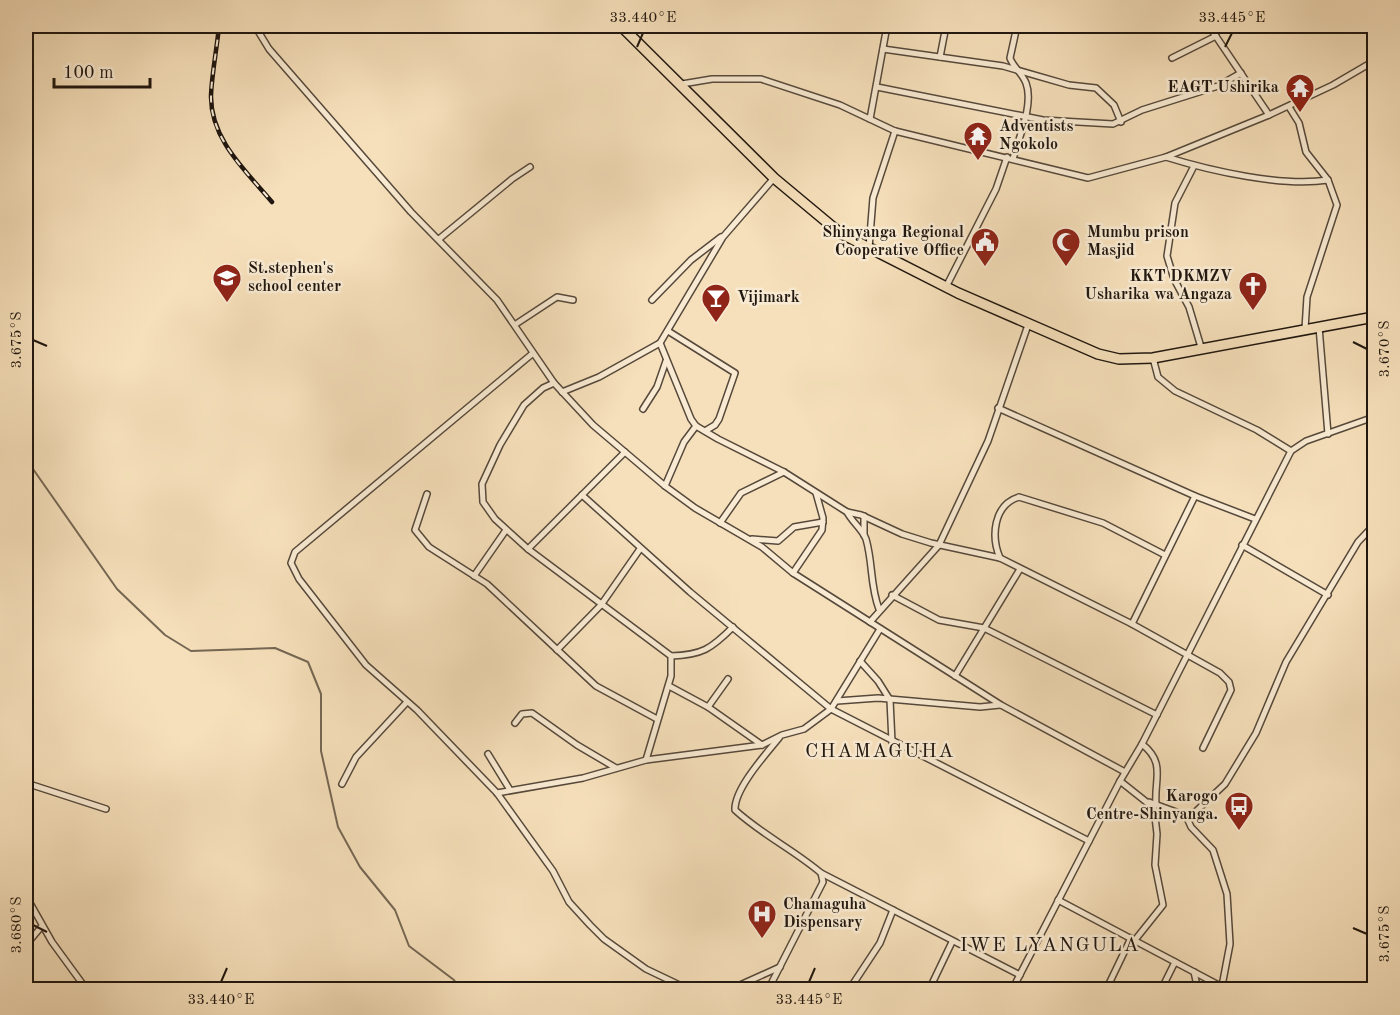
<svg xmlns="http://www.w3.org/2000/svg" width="1400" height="1015" font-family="'Old Standard TT',serif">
<rect width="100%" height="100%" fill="#f6e0bb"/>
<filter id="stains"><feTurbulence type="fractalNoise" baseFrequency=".00333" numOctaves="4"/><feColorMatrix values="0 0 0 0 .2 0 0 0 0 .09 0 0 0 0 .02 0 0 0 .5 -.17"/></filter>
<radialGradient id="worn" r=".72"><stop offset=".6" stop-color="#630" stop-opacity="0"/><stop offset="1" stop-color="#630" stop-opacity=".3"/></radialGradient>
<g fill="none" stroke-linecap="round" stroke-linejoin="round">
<path stroke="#756754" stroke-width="2" d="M 26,459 L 117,589 L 165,635 L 191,651 L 275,648 L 308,662 L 321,694 L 321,751 L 338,827 L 360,867 L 395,910 L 409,946 L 454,980 L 461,990"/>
<g stroke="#56493b" stroke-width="8">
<g id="street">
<path d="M 255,26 L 269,49 L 411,212 L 497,300 L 554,383 L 593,425 L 665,486 L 695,508 L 762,547 L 793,573 L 1001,705 L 1125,772"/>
<path d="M 1209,26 L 1269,115"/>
<path d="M 883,49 L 1003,66 L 1069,85 L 1096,88 L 1114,105 L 1121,122"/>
<path d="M 940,57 L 946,26"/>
<path d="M 1172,58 L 1216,36"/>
<path d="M 682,84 L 712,79 L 761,79 L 840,105 L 895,131 L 1088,178 L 1166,157 L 1269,115 L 1333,85 L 1374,61"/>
<path d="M 877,87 L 1043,120 L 1113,124 L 1142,110 L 1218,86 L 1241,73"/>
<path d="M 1289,107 L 1299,123 L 1306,152 L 1328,180 L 1337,205 L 1307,297 L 1305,329"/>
<path d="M 870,119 L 887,26"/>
<path d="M 1166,157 C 1211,171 1282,187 1328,180"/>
<path d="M 1013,159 C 1019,137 1034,104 1026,83 C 1022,73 1013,67 1010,58 L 1017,26"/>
<path d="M 1194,166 L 1175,203 L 1167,256 L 1174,279 L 1189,307 L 1201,347"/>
<path d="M 439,239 L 512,179 L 530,167"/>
<path d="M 869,248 L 873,198 L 895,131"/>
<path d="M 946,287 L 996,189 L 1007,157"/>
<path d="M 652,300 L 691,260 L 721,237"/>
<path d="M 516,324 L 557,297 L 573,300"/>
<path d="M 1319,327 L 1328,434"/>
<path d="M 668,331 L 735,373 L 719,419 L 715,425 L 705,431"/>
<path d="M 660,343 L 691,419 L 696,426 L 718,439 L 784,472 L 847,512 L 861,515 L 902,534 L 931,543 L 1000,558 L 1132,624 L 1220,673 L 1229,682 L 1231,690 L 1203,748"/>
<path d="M 532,354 L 295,552 L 291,563 L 299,579 L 366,665 L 417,710 L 497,793 L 553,871 L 569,902 L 590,925 L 604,939 L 646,969 L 690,990"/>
<path d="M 1153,358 L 1158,377 L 1175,391 L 1257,430 L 1291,451"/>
<path d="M 554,383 L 543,388 L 524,405 L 500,445 L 482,484 L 483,502 L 495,519 L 528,549 L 671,656 L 671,676 L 646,760"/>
<path d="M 562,392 L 599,377 L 660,343 L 723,237 L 774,178"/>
<path d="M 998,408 L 1195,496 L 1255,519"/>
<path d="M 643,409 L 657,387 L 666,361"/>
<path d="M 625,452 L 582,495 L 690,592 L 831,709 L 1089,841"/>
<path d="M 665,486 L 684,442 L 696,426"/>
<path d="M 427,494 L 415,530 L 429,547 L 487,584 L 596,686 L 657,719"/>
<path d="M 847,512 C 852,522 862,529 866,539 C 873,563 870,586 879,609"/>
<path d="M 720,523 L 741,493 L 784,472"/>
<path d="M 864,535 L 864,516"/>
<path d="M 752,539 L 778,541 L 794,527 L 823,522"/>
<path d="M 1242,545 L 1328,595"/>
<path d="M 528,549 L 582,495"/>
<path d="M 1000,558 C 991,537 993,505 1019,497 L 1103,523 L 1165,555"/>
<path d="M 793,573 L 822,530 L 823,518 L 816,493"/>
<path d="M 474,576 L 506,530"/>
<path d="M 892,595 L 939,620 L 984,628 L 1157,715"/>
<path d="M 870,622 L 939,545 L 988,441 L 1028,325"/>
<path d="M 1132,624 L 1195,496"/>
<path d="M 557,650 L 601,605 L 640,549"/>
<path d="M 671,656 C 702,655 711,649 733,627"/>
<path d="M 860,661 L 878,681 L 890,700 L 892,742"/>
<path d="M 955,676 L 1020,569"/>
<path d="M 669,686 L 708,707 L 762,745"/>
<path d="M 837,701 L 878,698 L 980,707 L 1000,705"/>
<path d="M 708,707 L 728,679"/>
<path d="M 515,723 L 522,714 L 532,713 L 577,745 L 616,768"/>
<path d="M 1142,744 C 1166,763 1154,779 1156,804"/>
<path d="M 488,754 L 510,790"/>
<path d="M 1120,781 L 1154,808 L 1157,834 L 1155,865 L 1163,905 L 1135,940"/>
<path d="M 26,783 L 106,809"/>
<path d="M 342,784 L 356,757 L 407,702"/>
<path d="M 497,793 L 583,778 L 646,760 L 762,745 L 782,735 L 804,729 L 831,709 L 880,629"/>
<path d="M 1149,802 L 1190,817 L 1225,784 L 1256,733 L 1286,662 L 1358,542 L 1374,525"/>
<path d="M 1187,818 L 1191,827 L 1213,850 L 1227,894 L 1230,944 L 1222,986"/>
<path d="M 821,873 L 1020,975"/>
<path d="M 26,896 L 52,942 L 87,990"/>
<path d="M 1058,900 L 1228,990"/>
<path d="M 26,945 L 42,926"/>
<path d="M 1194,972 L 1198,990"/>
<path d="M 729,990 L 780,967"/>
<path d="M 768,990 L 823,882 L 821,873 C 794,850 761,834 735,810 C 734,789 766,754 779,738"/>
<path d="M 849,990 L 880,943 L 893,910"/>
<path d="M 929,990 L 952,942"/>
<path d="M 1012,990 L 1120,781 L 1142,744 L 1291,451 L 1306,441 L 1374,417"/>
<path d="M 1106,990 L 1131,938"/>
<path d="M 1161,990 L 1175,962"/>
</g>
</g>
<g stroke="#201710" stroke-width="12">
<path id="highway" d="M 621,26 L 774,178 L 840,233 L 958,293 L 1098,354 L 1119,359 L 1153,358 L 1374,317"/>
</g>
<use href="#street" stroke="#f9ebd3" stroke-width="5"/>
<use href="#highway" stroke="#f6e0bb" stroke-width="9"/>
<g stroke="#201710" stroke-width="4.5">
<path id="rail" d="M 219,26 C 217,48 212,72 211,95 C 210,139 246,171 272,202"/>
</g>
<use href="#rail" stroke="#f9ebd3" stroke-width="2" stroke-dasharray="7" stroke-linecap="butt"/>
</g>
<path fill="none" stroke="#201710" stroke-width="2" d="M 637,47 L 643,33M 1225,47 L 1232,33M 33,340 L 47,346M 1353,342 L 1367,349M 33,925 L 47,932M 1353,928 L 1367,934M 221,982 L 227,968M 809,982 L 815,968"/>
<defs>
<g id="temple-pin" transform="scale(1.5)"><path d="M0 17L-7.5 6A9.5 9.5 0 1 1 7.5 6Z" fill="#8f2418" stroke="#f9ebd3"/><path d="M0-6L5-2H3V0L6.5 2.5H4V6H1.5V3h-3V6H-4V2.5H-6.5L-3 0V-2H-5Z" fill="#fff"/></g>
<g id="civic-pin" transform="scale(1.5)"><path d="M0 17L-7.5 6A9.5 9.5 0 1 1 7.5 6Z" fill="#8f2418" stroke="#f9ebd3"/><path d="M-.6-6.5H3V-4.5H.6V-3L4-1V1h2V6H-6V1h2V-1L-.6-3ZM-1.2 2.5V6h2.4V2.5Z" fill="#fff"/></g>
<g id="mosque-pin" transform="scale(1.5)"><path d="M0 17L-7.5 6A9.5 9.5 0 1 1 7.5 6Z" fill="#8f2418" stroke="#f9ebd3"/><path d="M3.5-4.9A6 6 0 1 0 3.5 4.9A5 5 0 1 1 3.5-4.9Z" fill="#fff"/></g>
<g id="school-pin" transform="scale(1.5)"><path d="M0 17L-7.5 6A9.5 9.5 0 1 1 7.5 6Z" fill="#8f2418" stroke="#f9ebd3"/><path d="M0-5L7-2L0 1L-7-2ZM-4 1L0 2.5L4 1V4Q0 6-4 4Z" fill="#fff"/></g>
<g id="church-pin" transform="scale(1.5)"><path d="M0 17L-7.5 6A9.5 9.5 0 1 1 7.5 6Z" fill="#8f2418" stroke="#f9ebd3"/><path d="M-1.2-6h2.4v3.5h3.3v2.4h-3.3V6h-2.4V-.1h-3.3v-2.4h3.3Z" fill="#fff"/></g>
<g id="bar-pin" transform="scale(1.5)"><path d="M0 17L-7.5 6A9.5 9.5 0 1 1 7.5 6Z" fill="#8f2418" stroke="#f9ebd3"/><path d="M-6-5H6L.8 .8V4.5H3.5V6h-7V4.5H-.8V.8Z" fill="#fff"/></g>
<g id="bus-pin" transform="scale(1.5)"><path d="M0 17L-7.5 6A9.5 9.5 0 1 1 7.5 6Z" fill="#8f2418" stroke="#f9ebd3"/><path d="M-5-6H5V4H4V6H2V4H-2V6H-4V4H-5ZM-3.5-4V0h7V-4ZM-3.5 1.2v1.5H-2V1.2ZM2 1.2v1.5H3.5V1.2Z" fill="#fff"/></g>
<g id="hospital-pin" transform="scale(1.5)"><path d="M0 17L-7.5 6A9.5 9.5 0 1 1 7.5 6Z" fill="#8f2418" stroke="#f9ebd3"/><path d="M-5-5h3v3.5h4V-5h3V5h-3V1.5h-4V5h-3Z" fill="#fff"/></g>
</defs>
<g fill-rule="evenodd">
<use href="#temple-pin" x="1300" y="88"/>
<use href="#temple-pin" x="978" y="136"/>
<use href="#civic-pin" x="985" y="242"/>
<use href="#mosque-pin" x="1066" y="242"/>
<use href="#school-pin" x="227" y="278"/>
<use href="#church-pin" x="1253" y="286"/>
<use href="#bar-pin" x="716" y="298"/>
<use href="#bus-pin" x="1239" y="806"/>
<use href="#hospital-pin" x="762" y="914"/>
</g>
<g text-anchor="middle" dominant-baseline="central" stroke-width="5" stroke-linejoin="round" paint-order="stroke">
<g font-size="16" font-weight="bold" fill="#201710" stroke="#f9ebd3" text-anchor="start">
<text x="1279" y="88" text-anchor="end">EAGT Ushirika</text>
<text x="999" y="127">Adventists<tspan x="999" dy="18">Ngokolo</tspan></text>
<text x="964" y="233" text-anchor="end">Shinyanga Regional<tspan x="964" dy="18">Cooperative Office</tspan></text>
<text x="1087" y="233">Mumbu prison<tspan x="1087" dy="18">Masjid</tspan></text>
<text x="248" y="269">St.stephen's<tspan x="248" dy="18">school center</tspan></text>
<text x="1232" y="277" text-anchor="end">KKT DKMZV<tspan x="1232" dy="18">Usharika wa Angaza</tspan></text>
<text x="737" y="298">Vijimark</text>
<text x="1218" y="797" text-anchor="end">Karogo<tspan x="1218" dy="18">Centre-Shinyanga.</tspan></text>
<text x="783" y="905">Chamaguha<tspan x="783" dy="18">Dispensary</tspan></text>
</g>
<g font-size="20" letter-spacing="1.5" fill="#201710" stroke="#f9ebd3">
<text x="880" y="752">CHAMAGUHA</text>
<text x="1050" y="946">IWE LYANGULA</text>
</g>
</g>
<rect width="1400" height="1015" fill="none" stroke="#f6e0bb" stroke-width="66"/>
<path d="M54 78v9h96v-9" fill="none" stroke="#201710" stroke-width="3"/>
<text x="63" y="78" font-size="18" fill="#201710" stroke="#f9ebd3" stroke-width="4.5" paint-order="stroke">100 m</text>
<rect x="33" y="33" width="1334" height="949" fill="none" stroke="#201710" stroke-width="2"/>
<g font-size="15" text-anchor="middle" fill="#201710">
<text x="643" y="22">33.440°E</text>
<text x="1232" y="22">33.445°E</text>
<text transform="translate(16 340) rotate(-90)" y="5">3.675°S</text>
<text transform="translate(1384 349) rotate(-90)" y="5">3.670°S</text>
<text transform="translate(16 925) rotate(-90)" y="5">3.680°S</text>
<text transform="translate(1384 934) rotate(-90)" y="5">3.675°S</text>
<text x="221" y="1004">33.440°E</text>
<text x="809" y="1004">33.445°E</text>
</g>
<rect width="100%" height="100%" filter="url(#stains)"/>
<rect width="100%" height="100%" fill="url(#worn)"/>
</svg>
